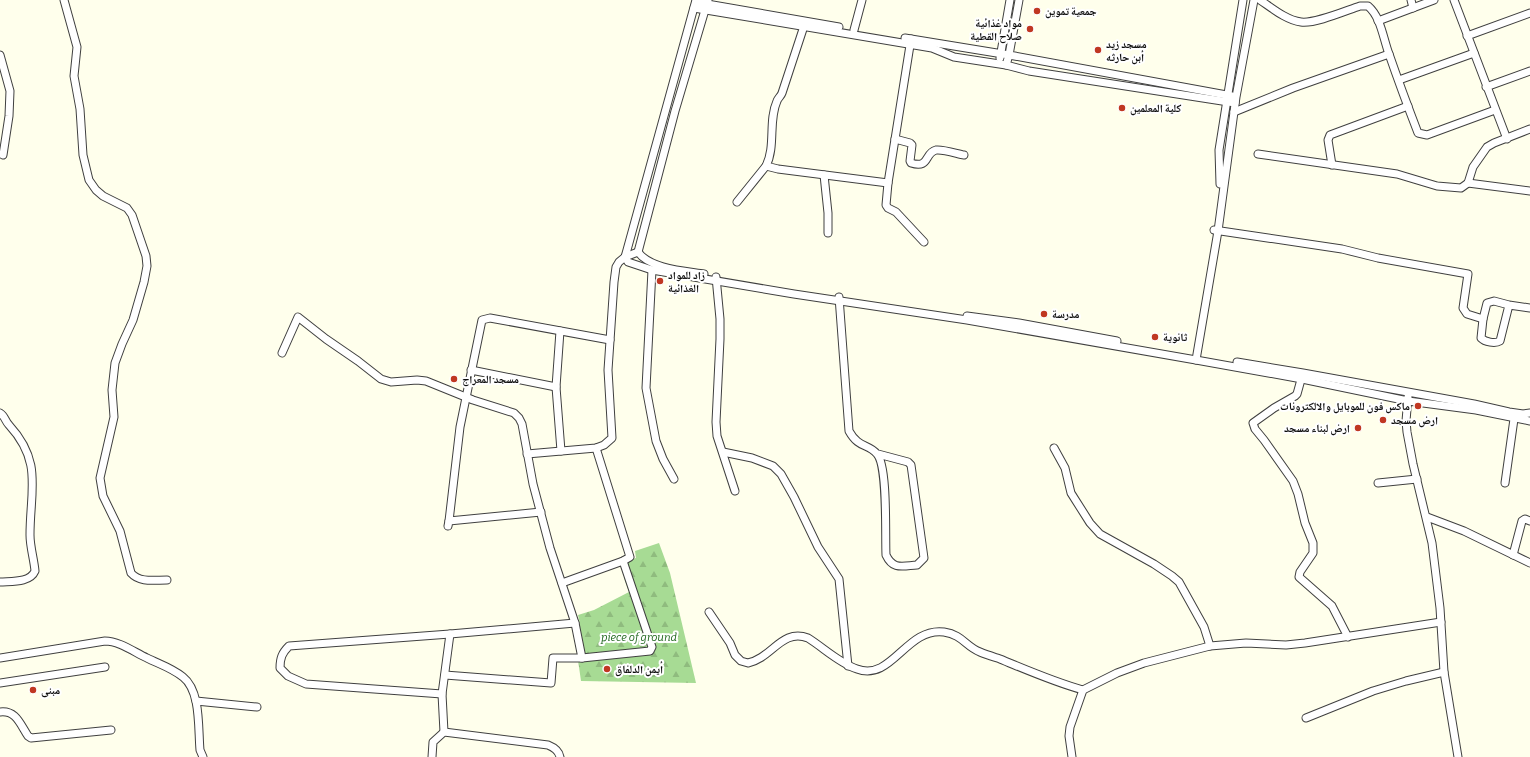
<svg xmlns="http://www.w3.org/2000/svg" width="1530" height="757" font-family="Bitter,'Noto Naskh Arabic',serif">
<defs>
<pattern id="forest-firs" width="22" height="20" patternUnits="userSpaceOnUse"><rect width="22" height="20" fill="#a7db94"/><path d="M5 1l3.5 6h-7zM16 11l3.5 6h-7z" fill="#8fbb7e"/></pattern>
</defs>
<rect width="100%" height="100%" fill="#ffffec"/>
<path fill="url(#forest-firs)" d="M 659,543 L 670,573 L 696,683 L 581,681 L 574,632 L 579,629 L 580,624 L 578,615 L 594,610 L 629,592 L 624,578 L 631,576 L 626,561 L 636,558 L 635,551 Z"/>
<g fill="none" stroke-linecap="round" stroke-linejoin="round">
<g stroke="#404040" stroke-width="9">
<g id="street">
<path d="M 64,0 L 77,47 L 74,76 L 80,109 L 83,155 L 89,180 L 96,190 L 103,196 L 127,208 L 132,215 L 146,256 L 147,266 L 144,282 L 133,320 L 122,344 L 115,363 L 112,390 L 114,417 L 100,478 L 103,496 L 120,531 L 131,573 C 140,583 154,580 167,580"/>
<path d="M 696,0 L 627,250 L 625,257 L 628,262 L 652,270 L 794,294 L 967,320 L 1196,360 L 1302,379 L 1408,401 L 1476,410 L 1530,421"/>
<path d="M 1019,0 L 1009,55 L 1232,96"/>
<path d="M 1260,0 C 1272,8 1286,20 1301,22 C 1315,24 1345,11 1360,6 L 1368,6 C 1381,17 1383,38 1389,54 C 1398,80 1408,107 1418,133 L 1427,135 L 1495,110"/>
<path d="M 1411,0 L 1413,8"/>
<path d="M 1454,0 L 1507,139"/>
<path d="M 696,2 L 839,27"/>
<path d="M 694,8 L 932,48 L 954,57 L 1006,65 L 1029,71 L 1235,103"/>
<path d="M 1378,21 L 1434,0"/>
<path d="M 804,26 L 782,93 C 781,96 778,98 777,101 C 768,121 776,146 766,166 L 778,169 L 888,183"/>
<path d="M 854,30 L 862,0"/>
<path d="M 1467,36 L 1530,13"/>
<path d="M 905,38 L 1009,55 L 1006,65"/>
<path d="M 911,39 L 888,183 L 886,205 L 888,208 L 896,212 L 924,242"/>
<path d="M 0,55 L 10,91 L 9,116 L 3,155"/>
<path d="M 1000,58 L 1010,0"/>
<path d="M 1399,80 L 1474,53"/>
<path d="M 1486,87 L 1530,71"/>
<path d="M 1234,112 L 1293,88 L 1389,54"/>
<path d="M 895,139 L 910,143 L 912,145 L 910,161 L 911,163 C 930,169 924,153 936,150 C 943,149 958,154 964,155"/>
<path d="M 1258,154 L 1397,174 L 1437,186 L 1461,188 L 1468,183 L 1473,167 L 1487,147 L 1494,143 L 1530,129"/>
<path d="M 1332,165 L 1328,140 L 1330,135 L 1408,106"/>
<path d="M 824,175 L 828,213 L 828,233"/>
<path d="M 1468,183 L 1530,191"/>
<path d="M 1220,184 L 1219,150 L 1243,0"/>
<path d="M 737,202 L 766,166"/>
<path d="M 1214,230 L 1342,249 L 1378,258 L 1468,274 L 1463,308 L 1467,314 L 1483,319"/>
<path d="M 652,270 L 646,388 L 656,441 L 663,459 L 674,479"/>
<path d="M 704,274 C 685,271 650,269 638,252 L 675,111 L 708,0"/>
<path d="M 716,277 L 720,319 L 720,339 L 716,422 L 717,436 L 735,491"/>
<path d="M 839,297 L 849,431 C 859,449 868,443 877,454 C 888,466 885,536 886,555 C 893,570 902,566 917,565 L 924,558 L 911,465 L 908,462 L 878,454"/>
<path d="M 1509,305 L 1500,341 C 1495,344 1485,342 1481,338 L 1483,319 L 1487,303 L 1494,301 L 1509,305 L 1530,308"/>
<path d="M 967,316 L 1019,323 L 1117,341"/>
<path d="M 560,331 L 556,387 L 561,451"/>
<path d="M 282,353 L 298,317 L 326,339 L 358,361 L 381,379 L 391,382 L 417,380 L 426,381 L 473,400 L 514,413 L 519,418 L 522,424 L 533,484 L 550,548 L 575,623 L 582,658"/>
<path d="M 1196,360 L 1218,231 L 1236,97 L 1254,0"/>
<path d="M 1237,362 L 1303,373 L 1474,404 L 1509,412 L 1523,414 L 1530,413"/>
<path d="M 471,370 L 556,387"/>
<path d="M 1302,376 L 1297,394 L 1295,396 L 1274,408 L 1253,423 L 1255,429 L 1264,440 L 1293,481 L 1298,494 L 1305,523 L 1313,543 L 1313,553 L 1300,572 L 1299,577 L 1332,606 L 1348,637"/>
<path d="M 1408,397 L 1406,421 L 1407,432 L 1413,464 L 1432,543 L 1440,608 L 1444,672 L 1458,757"/>
<path d="M 0,413 C 5,416 5,421 9,425 C 43,462 30,490 30,535 C 30,547 34,559 35,571 C 30,583 11,581 0,582"/>
<path d="M 1054,448 L 1065,468 L 1071,493 L 1090,523 L 1100,534 L 1154,564 L 1172,576 L 1179,582 L 1204,627 L 1210,646"/>
<path d="M 723,452 L 752,458 L 773,466 L 781,474 L 794,497 L 818,547 L 839,579 L 848,666"/>
<path d="M 527,454 L 596,448 L 604,445 L 612,438 L 608,370 L 614,282 L 616,267 L 619,262 L 625,257 L 638,252"/>
<path d="M 1378,483 L 1417,479"/>
<path d="M 1505,483 L 1514,419"/>
<path d="M 1427,517 L 1464,531 L 1530,563"/>
<path d="M 449,521 L 460,427 L 482,320 L 490,318 L 610,340"/>
<path d="M 448,526 L 449,521 L 541,512"/>
<path d="M 1513,555 L 1522,521 L 1525,519 L 1530,521"/>
<path d="M 562,583 L 623,561 L 630,557 L 596,448"/>
<path d="M 709,612 L 730,643 L 735,655 L 741,661 L 748,663 C 772,658 782,628 808,638 C 824,648 839,663 857,669 C 892,682 906,627 944,632 C 963,635 965,646 980,652 C 987,655 994,657 1000,659 C 1027,670 1054,682 1083,690"/>
<path d="M 0,658 L 105,641 C 119,641 134,652 147,658 C 159,664 172,668 183,677 C 201,691 198,728 200,750 L 203,757"/>
<path d="M 445,675 L 551,683 L 553,658 L 582,658 L 650,651 L 652,647 L 623,561"/>
<path d="M 0,683 L 105,667"/>
<path d="M 442,694 L 306,684 L 288,676 L 280,668 C 280,658 282,653 289,646 L 450,634 L 575,623"/>
<path d="M 196,701 L 257,707"/>
<path d="M 0,712 C 16,710 20,724 28,736 L 31,738 L 111,730"/>
<path d="M 1306,718 L 1373,691 L 1406,681 L 1444,672"/>
<path d="M 444,732 L 442,694 L 450,634"/>
<path d="M 432,757 L 433,742 L 444,732 L 548,745 C 553,747 559,751 560,757"/>
<path d="M 1072,757 L 1069,736 L 1070,727 L 1083,690 L 1117,673 L 1144,663 L 1210,646 L 1246,643 L 1286,645 L 1305,643 L 1441,622"/>
</g>
</g>
<use href="#street" stroke="#fff" stroke-width="7"/>
</g>
<g fill="#c03722" stroke="#fff" stroke-width="1.5">
<circle cx="1037" cy="11" r="4"/>
<circle cx="1030" cy="29" r="4"/>
<circle cx="1098" cy="50" r="4"/>
<circle cx="1122" cy="108" r="4"/>
<circle cx="660" cy="281" r="4"/>
<circle cx="1044" cy="314" r="4"/>
<circle cx="1155" cy="337" r="4"/>
<circle cx="454" cy="379" r="4"/>
<circle cx="1418" cy="406" r="4"/>
<circle cx="1383" cy="420" r="4"/>
<circle cx="1358" cy="428" r="4"/>
<circle cx="607" cy="669" r="4"/>
<circle cx="33" cy="690" r="4"/>
</g>
<g text-anchor="middle" dominant-baseline="central" stroke-width="4" stroke-linejoin="round" paint-order="stroke">
<g font-size="11" font-weight="bold" fill="#0d0d0d" stroke="#fff" text-anchor="start">
<text x="1045" y="11">جمعية تموين</text>
<text x="1022" y="23" text-anchor="end">مواد غذائية<tspan x="1022" dy="13">صلاح القطية</tspan></text>
<text x="1106" y="44">مسجد زيد<tspan x="1106" dy="13">أبن حارثه</tspan></text>
<text x="1130" y="108">كلية المعلمين</text>
<text x="668" y="275">زاد للمواد<tspan x="668" dy="13">الغذائية</tspan></text>
<text x="1052" y="314">مدرسة</text>
<text x="1163" y="337">ثانوية</text>
<text x="462" y="379">مسجد المعراج</text>
<text x="1410" y="406" text-anchor="end">ماكس فون للموبايل والالكترونات</text>
<text x="1391" y="420">ارض مسجد</text>
<text x="1350" y="428" text-anchor="end">ارض لبناء مسجد</text>
<text x="615" y="669">أيمن الدلفاق</text>
<text x="41" y="690">مبنى</text>
</g>
<g font-size="11" font-style="italic" fill="#1e661c" stroke="#fff">
<text x="639" y="637">piece of ground</text>
</g>
</g>
</svg>
